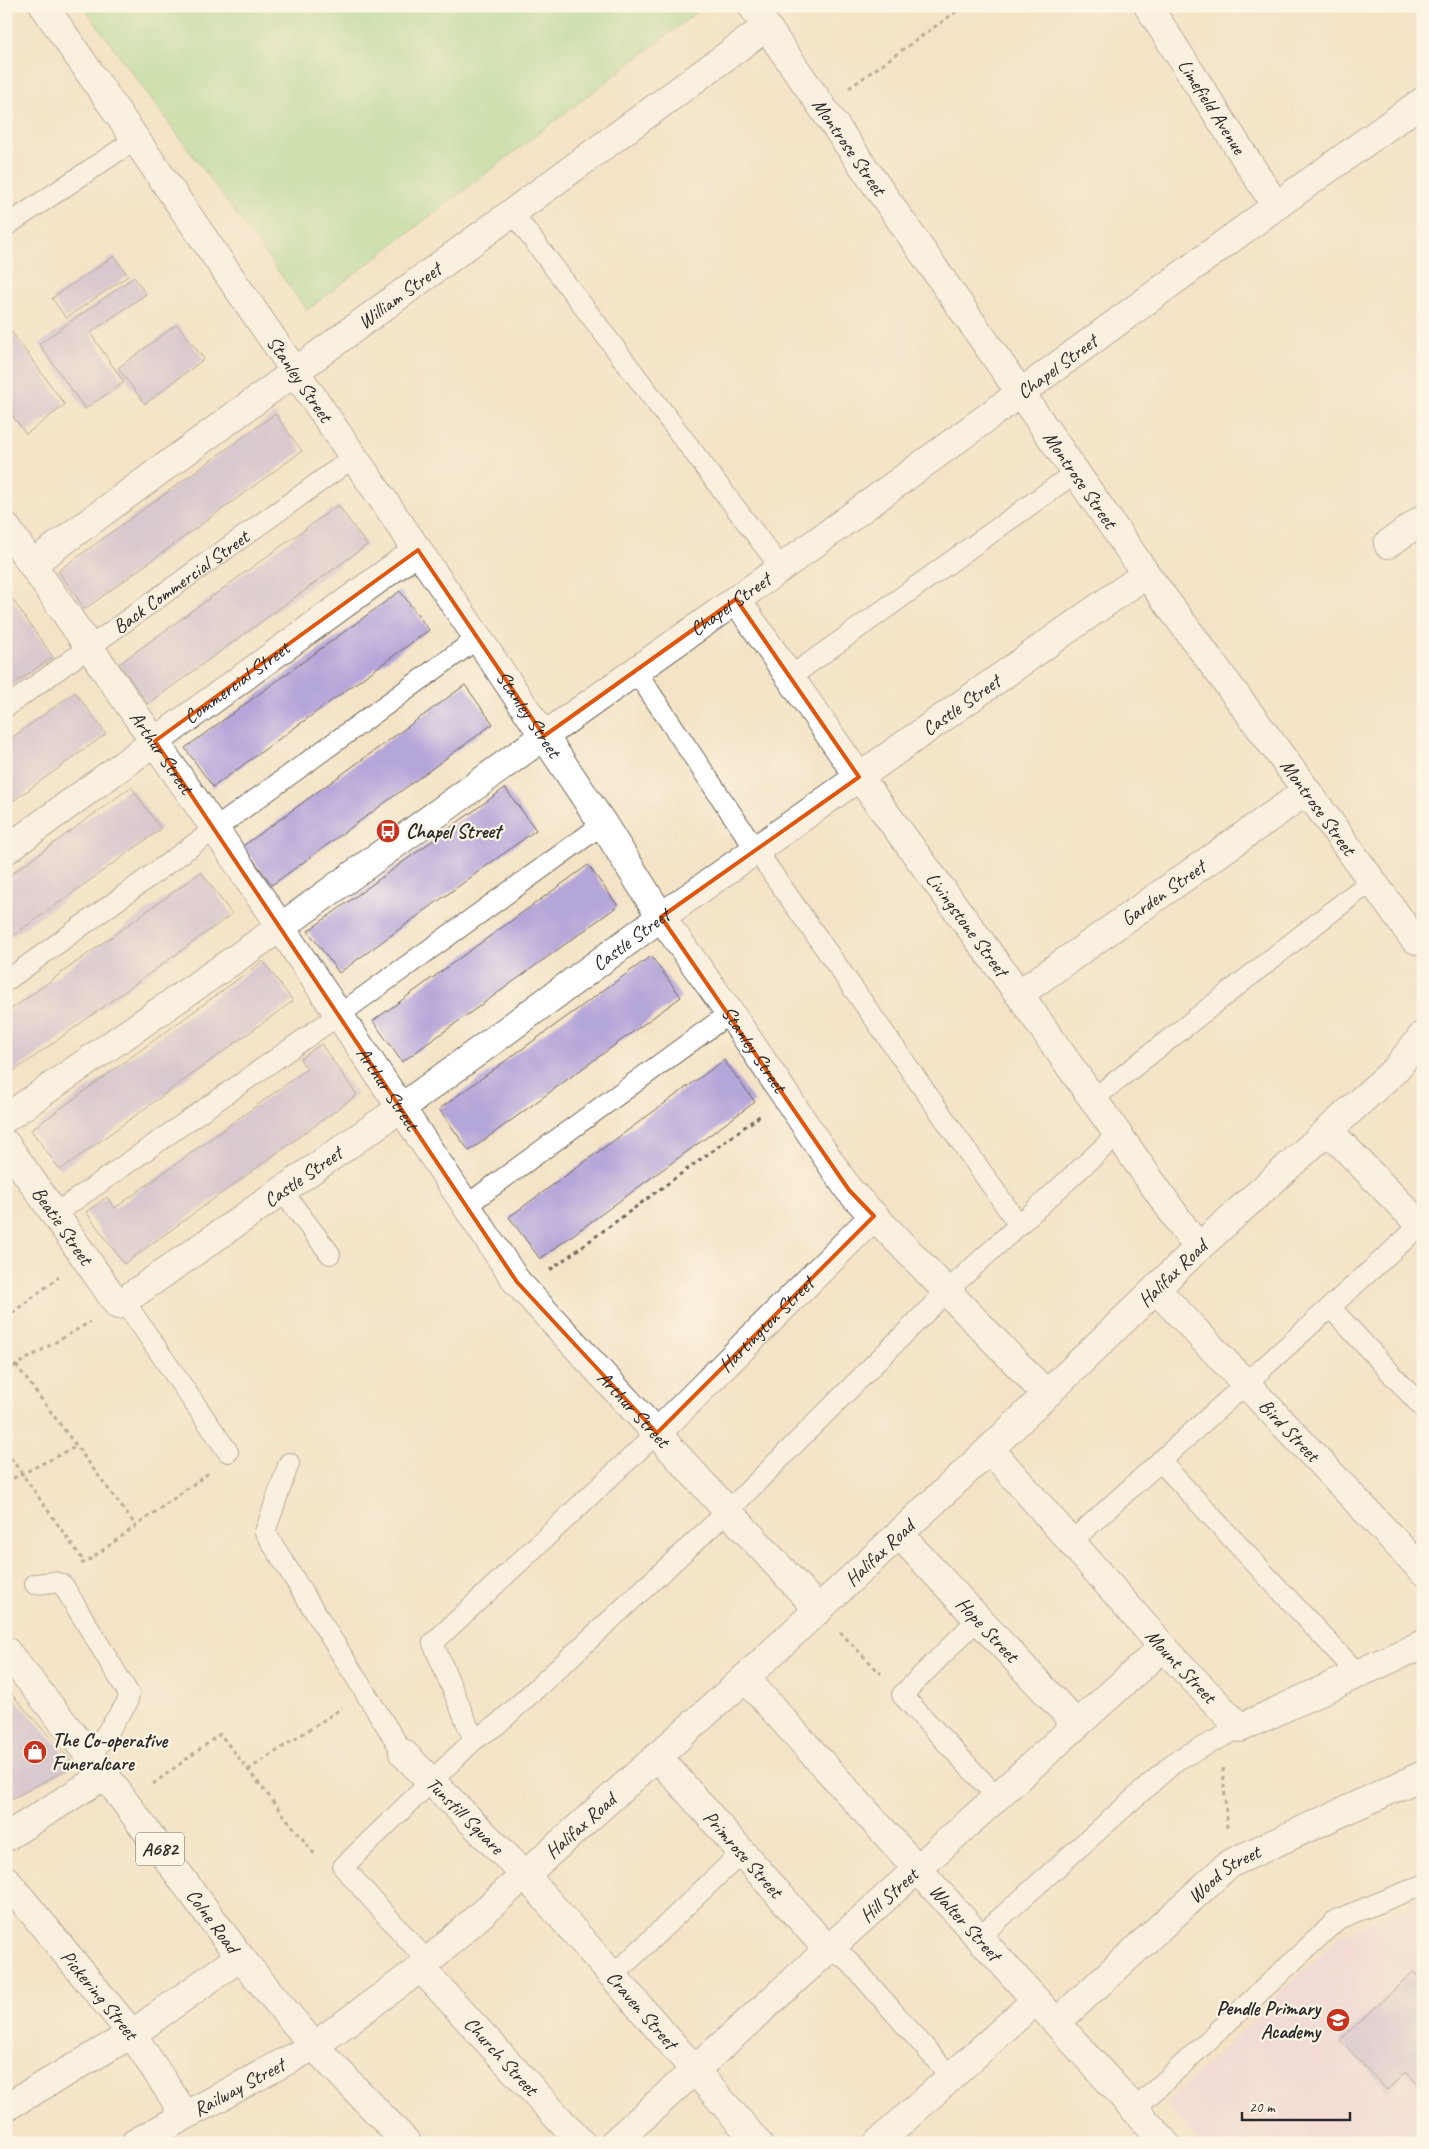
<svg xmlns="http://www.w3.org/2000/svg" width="1429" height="2149" font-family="Caveat,sans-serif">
<rect width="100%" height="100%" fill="#fcf5e5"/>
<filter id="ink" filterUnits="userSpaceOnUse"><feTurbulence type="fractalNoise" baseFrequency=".02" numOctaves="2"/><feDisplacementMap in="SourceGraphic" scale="10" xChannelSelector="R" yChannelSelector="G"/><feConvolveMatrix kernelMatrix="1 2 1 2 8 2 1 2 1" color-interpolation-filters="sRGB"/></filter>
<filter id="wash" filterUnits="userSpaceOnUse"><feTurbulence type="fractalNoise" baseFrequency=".0096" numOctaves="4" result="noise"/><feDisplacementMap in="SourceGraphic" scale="20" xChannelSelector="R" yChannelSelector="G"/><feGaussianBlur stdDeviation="1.12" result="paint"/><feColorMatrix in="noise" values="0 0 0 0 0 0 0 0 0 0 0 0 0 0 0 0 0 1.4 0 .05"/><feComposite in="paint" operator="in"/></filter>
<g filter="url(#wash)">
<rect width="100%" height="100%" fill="#f4e3c6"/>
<path fill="#efd0e6" d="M 1423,1902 L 1423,2143 L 1200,2143 L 1165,2105 L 1341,1935 Z"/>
<path fill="#9edc91" stroke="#64845e" d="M 83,6 L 705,6 L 307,310 Z"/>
<g id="blocks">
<g fill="#b5a6d9">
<path d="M 114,256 L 128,276 L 66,318 L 52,298 Z"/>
<path d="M 134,277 L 146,294 L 90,333 L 124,382 L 85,409 L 39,344 Z"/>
<path d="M 6,324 L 65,405 L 26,434 L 6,407 Z"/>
<path d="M 177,324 L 204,359 L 145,404 L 118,368 Z"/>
<path d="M 275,414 L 302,451 L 85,609 L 58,571 Z"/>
<path d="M 338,505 L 367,545 L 148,704 L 119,664 Z"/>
<path d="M 6,590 L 53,657 L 7,689 L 6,688 Z"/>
<path d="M 400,591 L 429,630 L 213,787 L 185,748 Z"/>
<path d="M 465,685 L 493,724 L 272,885 L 243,846 Z"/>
<path d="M 75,692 L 106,734 L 6,806 L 6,742 Z"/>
<path d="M 131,787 L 161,829 L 6,941 L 6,878 Z"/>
<path d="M 505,788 L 536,830 L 339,973 L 308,931 Z"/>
<path d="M 588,865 L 618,906 L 402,1062 L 373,1021 Z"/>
<path d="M 201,872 L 232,914 L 6,1077 L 6,1013 Z"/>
<path d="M 651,956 L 681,997 L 469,1151 L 439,1109 Z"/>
<path d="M 263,961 L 293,1001 L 60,1170 L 31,1130 Z"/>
<path d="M 321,1044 L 357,1095 L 124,1264 L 86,1212 L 107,1197 L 115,1208 L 307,1069 L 300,1059 Z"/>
<path d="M 724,1060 L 755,1102 L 540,1259 L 509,1217 Z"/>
<path d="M 6,1688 L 75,1765 L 6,1802 Z"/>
<path d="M 1414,1971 L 1423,1981 L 1423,2089 L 1406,2072 L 1387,2090 L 1340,2040 Z"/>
</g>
</g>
</g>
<g filter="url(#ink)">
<use href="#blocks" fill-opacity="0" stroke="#716b61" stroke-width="1"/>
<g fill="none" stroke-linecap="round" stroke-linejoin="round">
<g stroke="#716b61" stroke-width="22">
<g id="service">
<path d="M 512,212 L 781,568"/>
<path d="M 6,226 L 136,139"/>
<path d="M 635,670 L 756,850 L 1019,1225"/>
<path d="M 790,677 L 1076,472"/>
<path id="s1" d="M 6,707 L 354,457"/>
<path d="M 6,981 L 478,638"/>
<path d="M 1093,1099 L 1372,880"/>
<path d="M 282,1191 L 330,1254"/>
<path d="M 467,1205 L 730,1013"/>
<path d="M 55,1214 L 340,1014 L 603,824"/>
<path d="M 124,1301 L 228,1452"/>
<path d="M 1330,1307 L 1423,1408"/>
<path d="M 1160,1461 L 1358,1674"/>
<path d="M 289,1463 L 265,1532 L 403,1753"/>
<path d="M 1071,1542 L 1423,1223"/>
<path d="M 35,1584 L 54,1582 L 63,1585 L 129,1694 L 127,1703 L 90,1757"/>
<path d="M 978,1619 L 902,1695 L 997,1797"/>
<path d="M 474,1740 L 433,1643 L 657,1433"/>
<path d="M 979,1937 L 1177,1760 L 1240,1728"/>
<path d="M 828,1950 L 847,1959 L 951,2077"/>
<path d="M 428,1962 L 343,1867 L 474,1740 L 498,1724 L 728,1511 L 947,1291 L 1118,1134"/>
<path d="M 613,1976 L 742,1852"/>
<path d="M 1135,2109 L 1338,1919 L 1423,1885"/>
</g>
</g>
<g stroke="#716b61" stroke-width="30">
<g id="minor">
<path id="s2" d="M 44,6 L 478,638 L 603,824 L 661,917 L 730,1013 L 849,1190 L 1046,1394"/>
<path id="s3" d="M 752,6 L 1146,574 L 1307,791 L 1414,939 L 1423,942"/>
<path id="s4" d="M 1148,6 L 1276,206"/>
<path id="s5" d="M 6,527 L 215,829 L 517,1282 L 819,1610"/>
<path d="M 1388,544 L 1423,519"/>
<path id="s6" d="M 32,564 L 766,27"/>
<path id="s7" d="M 736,599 L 859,777 L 1019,994 L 1198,1248"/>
<path id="s8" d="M 6,850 L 418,550"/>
<path id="s9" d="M 1019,994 L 1307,791"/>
<path id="s10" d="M 6,1118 L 281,927 L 544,736 L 781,568 L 1276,206 L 1423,101"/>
<path d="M 1328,1130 L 1423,1228"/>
<path id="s11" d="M 6,1144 L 118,1305 L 401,1108 L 661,917 L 1146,574"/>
<path id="s12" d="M 1156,1289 L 1423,1571"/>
<path id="s13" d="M 657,1433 L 874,1216"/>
<path id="s14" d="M 990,1449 L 1163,1647 L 1240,1728 L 1423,1644"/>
<path id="s15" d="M 899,1534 L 1077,1725"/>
<path id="s16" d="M 745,1678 L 1165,2143"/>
<path id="s17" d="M 403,1753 L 526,1876 L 758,2143"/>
<path id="s18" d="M 658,1757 L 828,1950"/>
<path d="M 6,1837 L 105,1775"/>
<path id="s19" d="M 6,1880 L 132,2034 L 185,2115"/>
<path id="s20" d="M 421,1968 L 581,2143"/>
<path id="s21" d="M 1057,2022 L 1229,1864 L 1423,1775"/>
<path id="s22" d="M 314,2046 L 421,1968 L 745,1678 L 990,1449 L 1198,1248 L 1395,1070 L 1423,1035"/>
<path d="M 6,2107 L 132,2034 L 240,1957"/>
<path id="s23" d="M 614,2143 L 1163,1647"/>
<path d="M 878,2143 L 1036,2000"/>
</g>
</g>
<g stroke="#716b61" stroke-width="30">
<g id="secondary">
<path id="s24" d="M 135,2143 L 314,2046"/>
</g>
</g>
<g stroke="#716b61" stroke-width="30">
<g id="trunk">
<path id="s25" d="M 6,1651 L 105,1775 L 240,1957 L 314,2046 L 407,2143"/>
</g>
</g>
<g stroke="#716b61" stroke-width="3" stroke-dasharray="4 4" stroke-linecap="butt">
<path d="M 849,88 L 964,6"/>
<path d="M 550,1270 L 761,1115"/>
<path d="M 6,1318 L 59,1277"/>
<path d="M 16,1365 L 136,1526"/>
<path d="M 6,1371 L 90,1322"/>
<path d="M 6,1451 L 85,1563"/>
<path d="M 6,1482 L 77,1446"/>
<path d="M 81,1563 L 85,1563 L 210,1472"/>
<path d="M 840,1632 L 881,1674"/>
<path d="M 1223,1768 L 1227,1829"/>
<path d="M 248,1770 L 342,1708"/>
<path d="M 153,1784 L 220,1734 L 316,1856"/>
</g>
<use href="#service" stroke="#fff" stroke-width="20"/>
<use href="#minor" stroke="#fff" stroke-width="28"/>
<use href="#secondary" stroke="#fff" stroke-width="28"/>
<use href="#trunk" stroke="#fff" stroke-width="28"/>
</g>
</g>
<path d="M0 0H1429V2149H0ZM 418,550 L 544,736 L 736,599 L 859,777 L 661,917 L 849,1190 L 874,1216 L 657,1433 L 517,1282 L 155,741 Z" fill="#f4e3c6" fill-opacity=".55" fill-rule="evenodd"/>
<path fill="none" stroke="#df570e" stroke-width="4" stroke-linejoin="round" d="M 418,550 L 544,736 L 736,599 L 859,777 L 661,917 L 849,1190 L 874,1216 L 657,1433 L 517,1282 L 155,741 Z"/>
<defs>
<g id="bus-disc" transform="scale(1.25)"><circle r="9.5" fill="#c8321e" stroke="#fcf5e5"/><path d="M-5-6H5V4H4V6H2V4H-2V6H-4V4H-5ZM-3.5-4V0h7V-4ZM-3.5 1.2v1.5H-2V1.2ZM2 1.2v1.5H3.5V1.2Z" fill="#fff"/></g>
<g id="shop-disc" transform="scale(1.25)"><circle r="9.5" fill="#c8321e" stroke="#fcf5e5"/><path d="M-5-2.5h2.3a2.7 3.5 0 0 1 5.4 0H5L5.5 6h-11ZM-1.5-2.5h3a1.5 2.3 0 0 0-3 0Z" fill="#fff"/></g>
<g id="school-disc" transform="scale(1.25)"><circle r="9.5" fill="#c8321e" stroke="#fcf5e5"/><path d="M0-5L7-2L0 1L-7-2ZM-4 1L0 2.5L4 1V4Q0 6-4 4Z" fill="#fff"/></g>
</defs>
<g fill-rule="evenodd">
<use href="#bus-disc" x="388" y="831"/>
<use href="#shop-disc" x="35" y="1752"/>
<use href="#school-disc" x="1338" y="2020"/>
</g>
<g text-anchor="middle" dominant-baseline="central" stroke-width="4.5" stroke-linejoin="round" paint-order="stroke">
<rect fill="#fcf5e5" stroke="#6a6863" stroke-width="1" x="136" y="1832.5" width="48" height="33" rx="4"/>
<g font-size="19" font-weight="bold" fill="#2b2b2b">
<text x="160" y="1849">A682</text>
</g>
<g font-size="20" fill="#2b2b2b" stroke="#fcf5e5">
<text stroke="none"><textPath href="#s4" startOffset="119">Limefield Avenue</textPath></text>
<text stroke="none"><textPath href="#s3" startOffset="171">Montrose Street</textPath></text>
<text stroke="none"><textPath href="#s6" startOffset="455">William Street</textPath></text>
<text stroke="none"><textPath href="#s10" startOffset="1292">Chapel Street</textPath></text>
<text stroke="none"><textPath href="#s2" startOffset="452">Stanley Street</textPath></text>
<text stroke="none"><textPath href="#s3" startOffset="576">Montrose Street</textPath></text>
<text stroke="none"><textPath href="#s1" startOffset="215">Back Commercial Street</textPath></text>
<text stroke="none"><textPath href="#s10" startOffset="888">Chapel Street</textPath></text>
<text stroke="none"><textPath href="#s8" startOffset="285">Commercial Street</textPath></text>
<text stroke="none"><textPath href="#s11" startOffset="1231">Castle Street</textPath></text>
<text stroke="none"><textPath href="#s2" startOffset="858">Stanley Street</textPath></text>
<text stroke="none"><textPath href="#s5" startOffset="274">Arthur Street</textPath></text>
<text stroke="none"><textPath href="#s3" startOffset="981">Montrose Street</textPath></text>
<text stroke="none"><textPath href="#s9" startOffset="176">Garden Street</textPath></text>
<text stroke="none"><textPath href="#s7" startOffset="399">Livingstone Street</textPath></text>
<text stroke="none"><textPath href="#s11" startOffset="826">Castle Street</textPath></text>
<text stroke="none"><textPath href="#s2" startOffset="1262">Stanley Street</textPath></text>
<text stroke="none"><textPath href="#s5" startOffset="679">Arthur Street</textPath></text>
<text stroke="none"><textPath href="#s11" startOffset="421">Castle Street</textPath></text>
<text stroke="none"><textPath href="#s11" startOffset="99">Beatie Street</textPath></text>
<text stroke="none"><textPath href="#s22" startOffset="1156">Halifax Road</textPath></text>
<text stroke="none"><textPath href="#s13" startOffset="154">Hartington Street</textPath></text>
<text stroke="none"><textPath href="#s5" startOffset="1084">Arthur Street</textPath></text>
<text stroke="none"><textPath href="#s12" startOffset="194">Bird Street</textPath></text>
<text stroke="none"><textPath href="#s22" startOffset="751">Halifax Road</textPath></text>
<text stroke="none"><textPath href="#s15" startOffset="130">Hope Street</textPath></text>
<text stroke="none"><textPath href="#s14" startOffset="289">Mount Street</textPath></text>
<text stroke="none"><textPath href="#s17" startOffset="88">Tunstill Square</textPath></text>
<text stroke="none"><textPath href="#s22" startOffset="346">Halifax Road</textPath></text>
<text stroke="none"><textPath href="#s18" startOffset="129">Primrose Street</textPath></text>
<text stroke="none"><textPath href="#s21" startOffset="224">Wood Street</textPath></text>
<text stroke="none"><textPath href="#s23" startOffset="370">Hill Street</textPath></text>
<text stroke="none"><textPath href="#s25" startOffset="340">Colne Road</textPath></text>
<text stroke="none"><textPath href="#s16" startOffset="329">Walter Street</textPath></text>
<text stroke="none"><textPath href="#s19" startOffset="148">Pickering Street</textPath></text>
<text stroke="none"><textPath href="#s17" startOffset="351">Craven Street</textPath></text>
<text stroke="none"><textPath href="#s20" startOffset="119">Church Street</textPath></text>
<text stroke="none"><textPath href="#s24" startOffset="118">Railway Street</textPath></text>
</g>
<g font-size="20" font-weight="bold" fill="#2b2b2b" stroke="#fcf5e5" text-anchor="start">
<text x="406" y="831">Chapel Street</text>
<text x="52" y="1740">The Co-operative<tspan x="52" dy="23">Funeralcare</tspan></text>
<text x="1320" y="2008" text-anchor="end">Pendle Primary<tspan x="1320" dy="23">Academy</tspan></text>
</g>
</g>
<rect width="1429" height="2149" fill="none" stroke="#fcf5e5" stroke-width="25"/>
<path d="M1242 2112v8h108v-8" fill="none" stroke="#2b2b2b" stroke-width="2.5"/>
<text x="1249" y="2112" font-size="15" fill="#2b2b2b" stroke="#fcf5e5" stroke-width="4" paint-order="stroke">20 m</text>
</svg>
